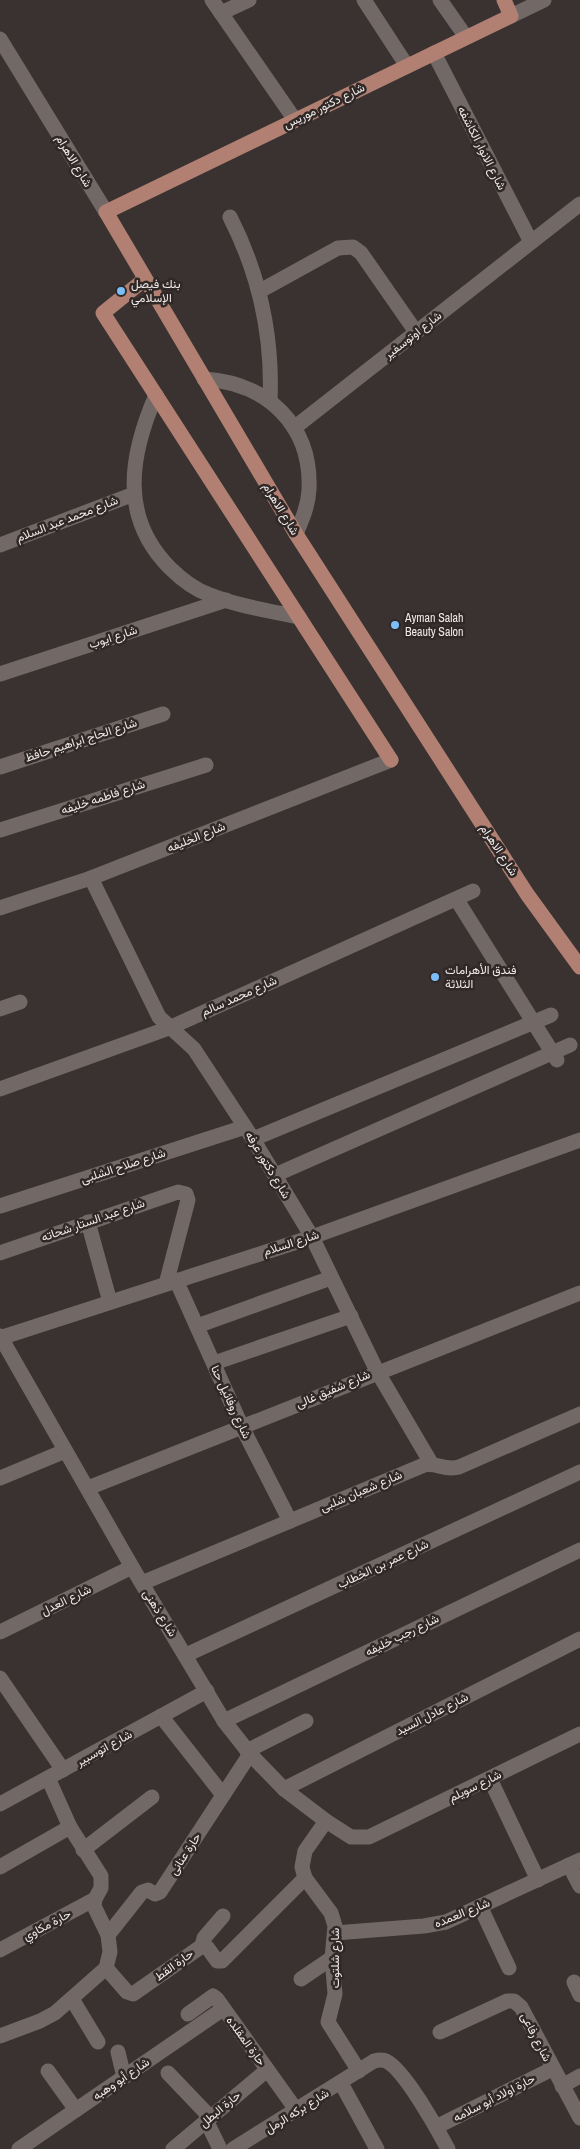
<svg xmlns="http://www.w3.org/2000/svg" width="580" height="2149" font-family="'Archivo Narrow',Vazirmatn,sans-serif">
<rect width="100%" height="100%" fill="#393230"/>
<g fill="none" stroke-linecap="round" stroke-linejoin="round">
<g stroke="#726967" stroke-width="15">
<path d="M 212,0 L 295,120"/>
<path d="M 364,0 L 407,66"/>
<path d="M 440,0 L 466,37"/>
<path d="M 221,13 L 249,0"/>
<path d="M 511,16 L 544,0"/>
<path d="M 0,39 L 106,212"/>
<path d="M 434,53 L 531,242"/>
<path d="M 230,217 C 260,276 273,335 270,401"/>
<path d="M 260,291 L 338,248 L 353,247 L 361,253 L 416,332"/>
<path d="M 204,379 C 267,383 312,425 309,490 C 308,506 302,520 296,534"/>
<path d="M 156,395 C 130,455 119,517 170,568 C 181,579 196,590 210,595 C 238,606 270,611 299,617"/>
<path d="M 294,428 L 580,204"/>
<path d="M 0,545 L 134,494"/>
<path d="M 0,674 L 226,600"/>
<path d="M 0,767 L 163,714"/>
<path d="M 0,830 L 206,765"/>
<path d="M 91,878 L 159,1017 L 194,1049 L 253,1139 L 312,1237 L 377,1371 L 431,1463"/>
<path d="M 457,900 L 557,1060"/>
<path d="M 0,908 L 91,878 L 391,760"/>
<path d="M 0,1009 L 20,1002"/>
<path d="M 0,1089 L 169,1028 L 473,891"/>
<path d="M 253,1139 L 551,1015"/>
<path d="M 275,1175 L 570,1045"/>
<path d="M 0,1206 L 245,1127"/>
<path d="M 88,1222 L 110,1302"/>
<path d="M 0,1253 L 178,1192 L 186,1194 L 188,1200 L 166,1284"/>
<path d="M 176,1280 L 242,1427 L 290,1521"/>
<path d="M 197,1326 L 331,1278"/>
<path d="M 0,1336 L 132,1567 L 224,1721 L 250,1754 L 284,1789 L 326,1821 L 351,1837 L 369,1837 L 580,1734"/>
<path d="M 0,1338 L 312,1237 L 580,1140"/>
<path d="M 214,1363 L 351,1316"/>
<path d="M 0,1478 L 65,1451"/>
<path d="M 88,1488 C 252,1424 415,1357 580,1293"/>
<path d="M 142,1583 L 424,1465 C 437,1462 444,1471 459,1467 L 580,1414"/>
<path d="M 0,1632 L 132,1567"/>
<path d="M 186,1655 L 580,1472"/>
<path d="M 0,1678 L 63,1770"/>
<path d="M 161,1716 L 223,1795"/>
<path d="M 224,1721 L 580,1550"/>
<path d="M 247,1751 L 306,1721"/>
<path d="M 490,1779 L 538,1880"/>
<path d="M 284,1789 L 580,1639"/>
<path d="M 0,1804 L 207,1691"/>
<path d="M 326,1821 L 305,1851 L 302,1867 L 305,1878 L 331,1913 L 335,1926 L 332,1958 L 335,1994 L 328,2022 L 359,2071"/>
<path d="M 83,1850 L 152,1797"/>
<path d="M 569,1865 L 580,1886"/>
<path d="M 0,1867 L 70,1827"/>
<path d="M 480,1906 L 509,1968"/>
<path d="M 335,1933 L 424,1926 L 446,1922 L 580,1860"/>
<path d="M 108,1935 L 142,1892 L 148,1890 L 155,1894 L 160,1892 L 250,1754"/>
<path d="M 202,1946 L 204,1938 L 223,1916"/>
<path d="M 0,1950 L 95,1899"/>
<path d="M 106,1968 L 127,1992 L 133,1994 L 202,1946 L 207,1947 L 217,1961 L 222,1961 L 305,1878"/>
<path d="M 301,1979 L 332,1958"/>
<path d="M 574,1982 L 580,1995"/>
<path d="M 72,1999 L 98,2042"/>
<path d="M 188,2014 L 213,1996 L 217,1999 L 297,2111"/>
<path d="M 440,2032 L 507,2001 L 514,2001 L 521,2007 L 580,2118"/>
<path d="M 0,2036 L 40,2021 L 55,2013 L 106,1968 L 110,1952 L 108,1935 L 94,1906 L 95,1899 L 101,1888 L 101,1876 L 70,1827 L 48,1778"/>
<path d="M 118,2052 L 124,2077"/>
<path d="M 48,2071 L 76,2110"/>
<path d="M 168,2073 L 210,2117"/>
<path d="M 341,2083 L 377,2149"/>
<path d="M 562,2086 L 580,2076"/>
<path d="M 206,2120 L 220,2149"/>
<path d="M 436,2127 L 552,2069"/>
<path d="M 19,2149 L 223,2009"/>
<path d="M 173,2149 L 267,2070"/>
<path d="M 233,2149 L 374,2061 C 378,2060 382,2059 386,2061 C 404,2069 438,2130 448,2149"/>
</g>
<g stroke="#b18073" stroke-width="15">
<path d="M 504,0 L 511,16 L 106,212 L 296,534 L 527,894 L 580,967"/>
<path d="M 145,279 L 103,313 L 391,760"/>
</g>
</g>
<g fill="#7cbef9" stroke="#2f2826" stroke-width="2">
<circle cx="121" cy="291" r="5"/>
<circle cx="395" cy="625" r="5"/>
<circle cx="435" cy="977" r="5"/>
</g>
<g text-anchor="middle" dominant-baseline="central" stroke-width="5" stroke-linejoin="round" paint-order="stroke">
<g font-size="12" fill="#eee9e8" stroke="#2f2826">
<text transform="translate(324 106) rotate(-26)">شارع دكتور موريس</text>
<text transform="translate(482 148) rotate(63)">شارع الانوار الكاشفه</text>
<text transform="translate(74 161) rotate(59)">شارع الاهرام</text>
<text transform="translate(413 335) rotate(-38)">شارع اوتوسفير</text>
<text transform="translate(281 509) rotate(59)">شارع الاهرام</text>
<text transform="translate(67 519) rotate(-21)">شارع محمد عبد السلام</text>
<text transform="translate(113 637) rotate(-18)">شارع ايوب</text>
<text transform="translate(81 740) rotate(-18)">شارع الحاج ابراهيم حافظ</text>
<text transform="translate(103 797) rotate(-18)">شارع فاطمه خليفه</text>
<text transform="translate(196 837) rotate(-22)">شارع الخليفه</text>
<text transform="translate(499 850) rotate(57)">شارع الاهرام</text>
<text transform="translate(239 996) rotate(-24)">شارع محمد سالم</text>
<text transform="translate(268 1165) rotate(59)">شارع دكتور عرفه</text>
<text transform="translate(123 1166) rotate(-18)">شارع صلاح الشلبى</text>
<text transform="translate(93 1220) rotate(-19)">شارع عبد الستار شحاته</text>
<text transform="translate(291 1243) rotate(-18)">شارع السلام</text>
<text transform="translate(333 1389) rotate(-23)">شارع شفيق غالى</text>
<text transform="translate(231 1402) rotate(65)">شارع روفائيل حنا</text>
<text transform="translate(361 1491) rotate(-23)">شارع شعبان شلبى</text>
<text transform="translate(383 1564) rotate(-25)">شارع عمر بن الخطاب</text>
<text transform="translate(66 1600) rotate(-26)">شارع العدل</text>
<text transform="translate(160 1613) rotate(58)">شارع ذهنى</text>
<text transform="translate(402 1635) rotate(-26)">شارع رجب خليفه</text>
<text transform="translate(432 1714) rotate(-27)">شارع عادل السيد</text>
<text transform="translate(104 1748) rotate(-29)">شارع اتوسبير</text>
<text transform="translate(475 1786) rotate(-26)">شارع سويلم</text>
<text transform="translate(185 1854) rotate(-57)">حارة عنانى</text>
<text transform="translate(462 1913) rotate(-22)">شارع العمده</text>
<text transform="translate(47 1925) rotate(-28)">حارة مكاوي</text>
<text transform="translate(335 1958) rotate(-90)">شارع شلتوت</text>
<text transform="translate(174 1965) rotate(-36)">حارة القط</text>
<text transform="translate(536 2037) rotate(63)">شارع رفاعى</text>
<text transform="translate(246 2041) rotate(54)">حارة المقلده</text>
<text transform="translate(121 2079) rotate(-34)">شارع أبو وهبه</text>
<text transform="translate(494 2098) rotate(-27)">حارة اولاد أبو سلامه</text>
<text transform="translate(220 2109) rotate(-40)">حارة البطل</text>
<text transform="translate(297 2111) rotate(-32)">شارع بركه الرمل</text>
</g>
<g font-size="12" fill="#eee9e8" stroke="#2f2826" text-anchor="start">
<text x="131" y="284">بنك فيصل<tspan x="131" dy="14">الإسلامي</tspan></text>
<text x="405" y="618">Ayman Salah<tspan x="405" dy="14">Beauty Salon</tspan></text>
<text x="445" y="970">فندق الأهرامات<tspan x="445" dy="14">الثلاثة</tspan></text>
</g>
</g>
</svg>
